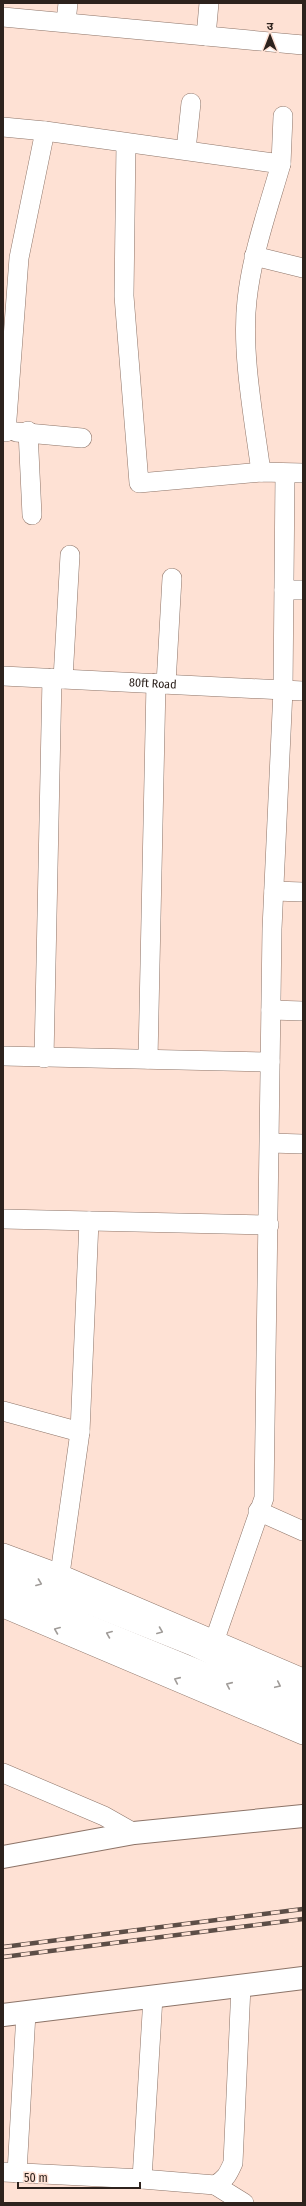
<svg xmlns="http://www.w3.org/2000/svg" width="306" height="2206" font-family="'Fira Sans Condensed','Noto Sans Devanagari',sans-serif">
<rect width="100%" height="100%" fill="#fee1d4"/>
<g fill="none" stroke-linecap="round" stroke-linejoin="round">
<g stroke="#8d7468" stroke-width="20">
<g id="street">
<path d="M 3,17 L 303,45"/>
<path d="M 66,22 L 68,3"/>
<path d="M 206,36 L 209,3"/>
<path d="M 3,127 L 45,131 L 281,164 C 268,209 252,254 247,300 C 241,352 254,419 261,472"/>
<path d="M 126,143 L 124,296 L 139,483 L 261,472 L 303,473"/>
<path d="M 186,150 L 191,103"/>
<path d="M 281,164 L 283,116"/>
<path d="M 254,256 L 303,268"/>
<path d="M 28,431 L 32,515"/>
<path d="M 6,432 L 19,258 L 45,131"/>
<path d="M 16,432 L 82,438"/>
<path d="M 284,590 L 303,590"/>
<path id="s1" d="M 3,676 L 303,691"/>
<path d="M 63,679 L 70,555"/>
<path d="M 166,684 L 172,578"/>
<path d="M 274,891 L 303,892"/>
<path d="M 271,1010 L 303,1011"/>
<path d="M 3,1056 L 270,1062"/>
<path d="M 44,1058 L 52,678"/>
<path d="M 148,1059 L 156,683"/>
<path d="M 270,1143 L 303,1144"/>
<path d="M 3,1219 L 269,1225"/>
<path d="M 3,1411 L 80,1432"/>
<path d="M 258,1511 L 303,1531"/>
<path d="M 3,1553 L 60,1574 L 303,1678"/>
<path d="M 60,1574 L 80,1432 L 89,1221"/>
<path d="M 3,1608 L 303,1735"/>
<path d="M 215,1639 L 264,1498 L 272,929 L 283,690 L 285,474"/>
<path d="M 3,1773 L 104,1816 L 134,1833"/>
<path d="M 3,2172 L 142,2179 L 215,2185 C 226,2179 228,2174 233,2163 L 241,1986"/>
<path d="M 17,2173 L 26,2013"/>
<path d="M 142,2179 L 153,1997"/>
<path d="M 215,2185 L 244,2203"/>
</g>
</g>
<g stroke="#8d7468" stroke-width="24">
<g id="secondary">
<path d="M 3,1569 L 194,1645 L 303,1697"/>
<path d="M 3,1591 L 208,1675 L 303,1718"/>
<path d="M 3,1857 L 134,1833 L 303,1816"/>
<path d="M 3,2015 L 303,1978"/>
</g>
</g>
<use href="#street" stroke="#fff" stroke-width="19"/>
<use href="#secondary" stroke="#fff" stroke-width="22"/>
<g stroke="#5d4e47" stroke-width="4.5">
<g id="rail">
<path d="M 3,1947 L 303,1909"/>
<path d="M 3,1957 L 303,1919"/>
</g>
</g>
<use href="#rail" stroke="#fee1d4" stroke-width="3" stroke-dasharray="9" stroke-linecap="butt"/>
</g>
<defs><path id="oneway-chevron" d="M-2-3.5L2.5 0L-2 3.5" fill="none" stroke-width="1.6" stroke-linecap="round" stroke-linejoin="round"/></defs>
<g stroke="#a09c99">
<use href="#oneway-chevron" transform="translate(39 1583) rotate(21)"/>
<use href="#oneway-chevron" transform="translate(57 1630) rotate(-158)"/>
<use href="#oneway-chevron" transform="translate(160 1631) rotate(22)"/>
<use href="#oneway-chevron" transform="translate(109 1634) rotate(-158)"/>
<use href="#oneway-chevron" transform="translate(177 1680) rotate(-156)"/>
<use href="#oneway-chevron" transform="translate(229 1685) rotate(-156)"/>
<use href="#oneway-chevron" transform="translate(278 1685) rotate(25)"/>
</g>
<g text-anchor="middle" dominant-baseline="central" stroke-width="3" stroke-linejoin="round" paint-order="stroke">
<g font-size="12" fill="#2d221d" stroke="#fee1d4">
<text stroke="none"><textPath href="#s1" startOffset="150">80ft Road</textPath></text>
</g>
</g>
<rect width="306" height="2206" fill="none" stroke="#2d221d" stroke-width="8"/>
<g transform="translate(270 36)" stroke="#fee1d4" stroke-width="3" paint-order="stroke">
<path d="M0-3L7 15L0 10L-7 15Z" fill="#2d221d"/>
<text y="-6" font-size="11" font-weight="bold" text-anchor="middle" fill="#2d221d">उ</text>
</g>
<path d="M18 2182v6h122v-6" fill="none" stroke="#2d221d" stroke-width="2"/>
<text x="24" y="2182" font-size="12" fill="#2d221d" stroke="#fee1d4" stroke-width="3" paint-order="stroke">50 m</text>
</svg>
